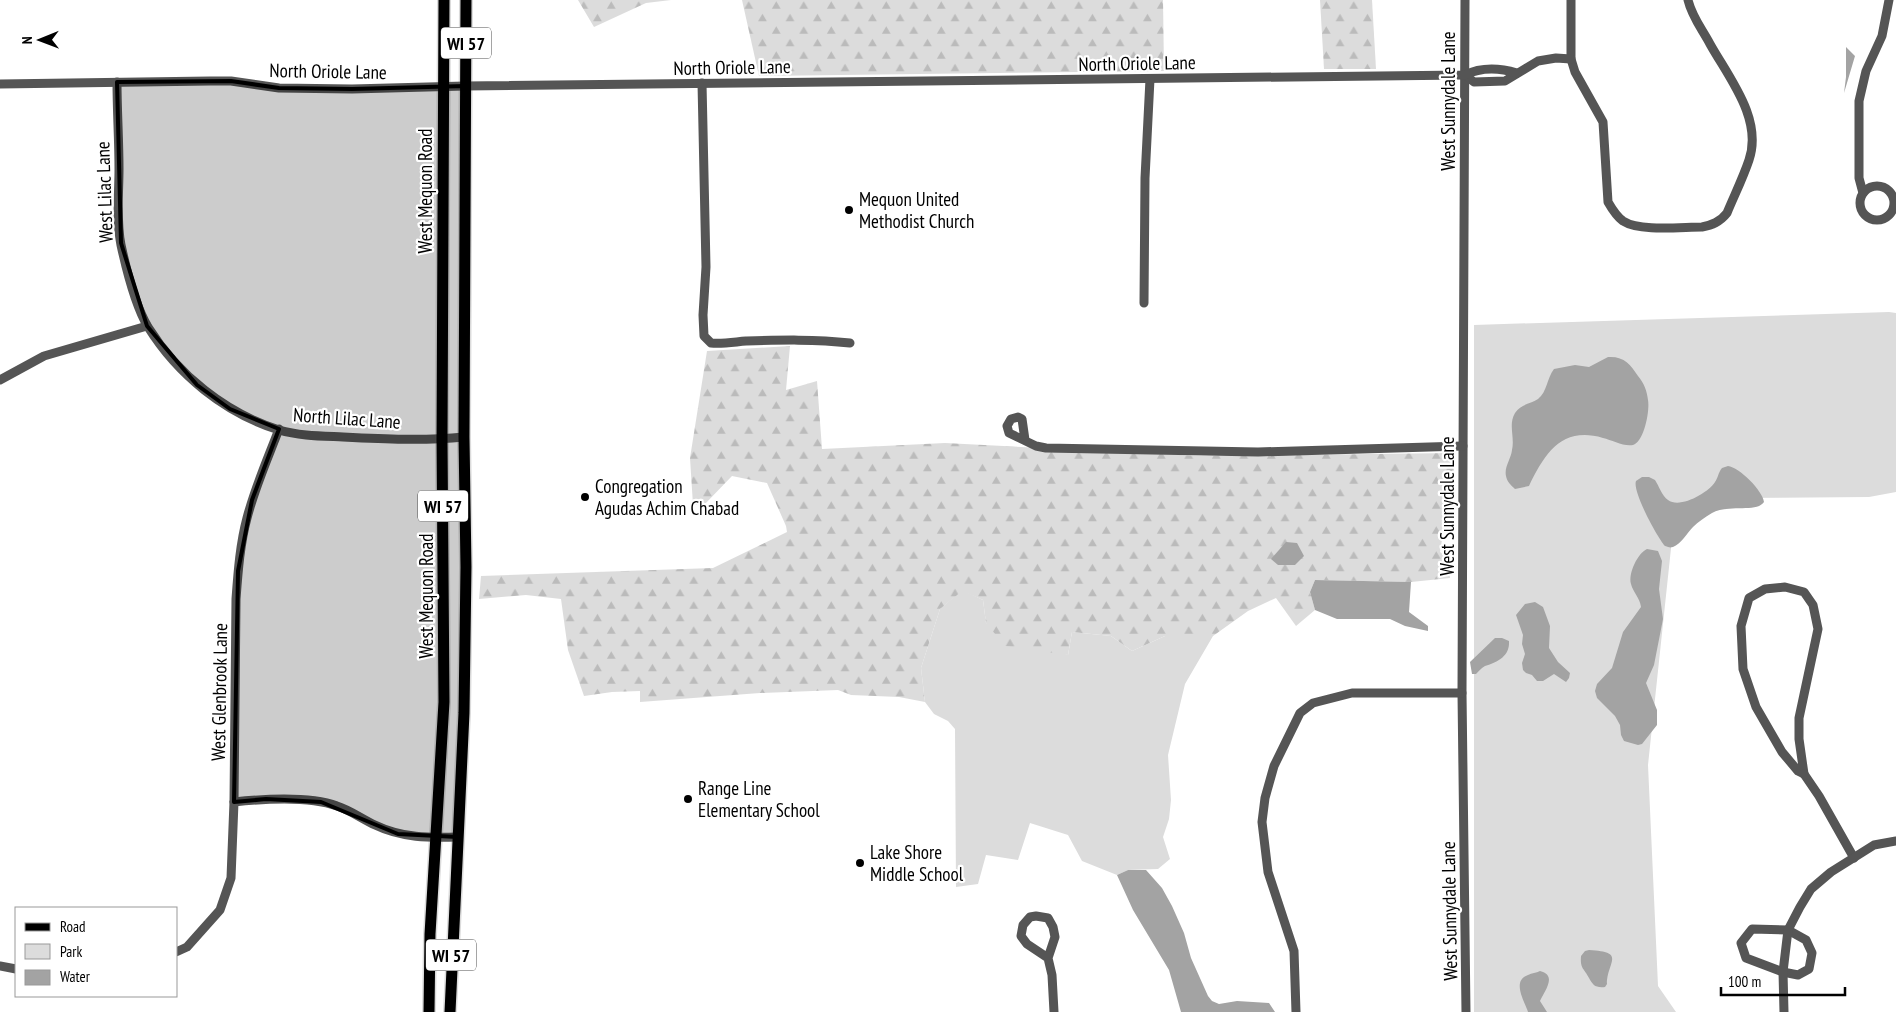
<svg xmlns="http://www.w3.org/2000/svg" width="1896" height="1012" font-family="'PT Sans Narrow',sans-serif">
<defs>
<pattern id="forest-firs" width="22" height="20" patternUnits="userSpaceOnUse" patternTransform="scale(1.25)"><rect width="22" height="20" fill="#dcdcdc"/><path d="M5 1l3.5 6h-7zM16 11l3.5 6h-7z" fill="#bbb"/></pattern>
</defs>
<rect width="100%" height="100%" fill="#fff"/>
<g fill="#dcdcdc">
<path d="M 1889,312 L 1896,313 L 1896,492 L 1869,497 L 1729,498 L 1672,539 L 1648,765 L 1658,986 L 1676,1012 L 1474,1012 L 1474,325 Z"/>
<path d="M 962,590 L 983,600 L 986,623 L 1068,655 L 1072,632 L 1111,636 L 1132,651 L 1165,636 L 1213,636 L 1185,684 L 1168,755 L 1171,800 L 1169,819 L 1163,837 L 1170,859 L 1158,869 L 1128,870 L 1117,875 L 1082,861 L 1068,835 L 1030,823 L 1018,860 L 986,855 L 978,884 L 956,887 L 955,729 L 948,721 L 934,714 L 925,702 L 921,668 L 940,609 Z"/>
</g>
<g fill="url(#forest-firs)">
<path d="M 578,0 L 671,0 L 646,3 L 594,27 Z"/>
<path d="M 742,0 L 1163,0 L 1164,71 L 759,76 Z"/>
<path d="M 1320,0 L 1372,0 L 1376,69 L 1324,69 Z"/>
<path d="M 790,346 L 786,390 L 817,381 L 822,449 L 945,443 L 1199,456 L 1453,453 L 1455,493 L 1447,509 L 1440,552 L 1448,558 L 1450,578 L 1411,582 L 1315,580 L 1310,592 L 1315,610 L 1296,626 L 1276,598 L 1248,611 L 1213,636 L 1165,636 L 1132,651 L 1111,636 L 1072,632 L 1068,655 L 1005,646 L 986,623 L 983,600 L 962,591 L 940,609 L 921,668 L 925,702 L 899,697 L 851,695 L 838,690 L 760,693 L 640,702 L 640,691 L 612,692 L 584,696 L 568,650 L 561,599 L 526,595 L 479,599 L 481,576 L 713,568 L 787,532 L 786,526 L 767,483 L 732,476 L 704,505 L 693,505 L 690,458 L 707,351 Z"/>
</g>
<g fill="#a3a3a3">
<path d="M 1846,47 L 1855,56 L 1844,93 L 1846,77 Z"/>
<path d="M 1608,357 C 1624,356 1630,364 1638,376 C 1644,383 1647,391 1648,400 C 1650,411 1644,442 1633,445 C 1624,447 1612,440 1603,438 C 1562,426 1545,453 1529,486 L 1515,489 C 1511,485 1507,482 1506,476 C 1504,467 1511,459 1512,450 C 1515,437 1508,425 1515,413 C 1521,404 1530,404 1538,399 C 1547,392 1547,378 1554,369 L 1575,365 L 1589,367 Z"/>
<path d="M 1728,466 C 1739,467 1763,491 1764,502 C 1757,513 1727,504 1712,513 C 1705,517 1698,522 1693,527 C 1687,533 1681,544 1673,547 C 1669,548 1669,547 1665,546 C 1657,537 1632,491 1636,481 L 1642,477 L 1649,477 L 1655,480 C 1659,486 1662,496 1668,500 C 1680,509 1708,493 1715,482 C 1718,478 1718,473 1722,468 Z"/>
<path d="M 1286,542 L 1297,543 L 1304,556 L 1295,565 L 1278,565 L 1271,559 Z"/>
<path d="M 1647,549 L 1658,551 L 1662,561 L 1659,589 L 1663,619 L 1654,665 L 1646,683 L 1657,710 L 1657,725 L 1642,744 L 1638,745 L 1624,741 L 1621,735 L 1620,725 L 1615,716 L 1597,698 L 1595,691 L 1597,684 L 1612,668 L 1623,632 L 1641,607 C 1640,598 1633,592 1631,584 C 1628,573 1638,553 1647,549 Z"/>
<path d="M 1315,580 L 1411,582 L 1409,612 L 1428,626 L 1428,631 L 1405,626 L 1390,619 L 1337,619 L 1315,610 L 1310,592 Z"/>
<path d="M 1535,602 L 1543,607 L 1550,626 L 1549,648 L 1558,662 L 1570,673 L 1569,678 L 1566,682 L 1554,674 L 1543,681 L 1537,681 L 1532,675 L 1526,673 L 1523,670 L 1522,663 L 1525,654 L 1522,644 L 1523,635 L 1516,615 L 1525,604 Z"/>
<path d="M 1495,638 L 1502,638 L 1509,641 C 1510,656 1498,662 1485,666 C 1481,668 1479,671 1476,674 L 1472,674 L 1470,662 Z"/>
<path d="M 1128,870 L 1146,870 L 1162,888 L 1172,906 L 1184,933 L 1191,958 L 1208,996 L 1212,1001 L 1219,1004 L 1237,1001 L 1269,1003 L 1275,1012 L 1181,1012 L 1169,970 L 1133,910 L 1117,875 Z"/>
<path d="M 1589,950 C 1627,952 1607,962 1607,984 L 1605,987 C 1595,988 1593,985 1589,978 C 1584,968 1580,969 1581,956 L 1585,951 Z"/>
<path d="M 1540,971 C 1558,975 1544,992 1540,1001 L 1547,1012 L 1528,1012 C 1525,1002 1511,981 1528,975 C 1532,973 1536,973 1540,971 Z"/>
</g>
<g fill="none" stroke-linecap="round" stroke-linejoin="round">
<g stroke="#dbdbdb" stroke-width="14">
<g id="major">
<path d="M 429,1012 L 430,934 L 444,702 L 442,439 L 444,0"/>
<path d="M 450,1012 L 464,713 L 466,567 L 464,437 L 466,0"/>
</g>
</g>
<g stroke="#555" stroke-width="9">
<path d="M 1465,0 L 1462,693 L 1466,1012"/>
<path d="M 1571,0 L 1571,59 L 1575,72 L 1603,122 L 1608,202 C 1612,209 1616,216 1623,221 C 1640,232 1681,227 1702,227 C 1712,225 1720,222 1727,213 C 1734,196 1743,178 1749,160 C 1763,119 1729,78 1710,44 C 1702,29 1692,17 1688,0"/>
<path d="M 1465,75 L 1474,82 L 1505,81 L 1538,61 L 1556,58 L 1571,59"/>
<path d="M 117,82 C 117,111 119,140 119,169 C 119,194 116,220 121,245 C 126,268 136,307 148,327 C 178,375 225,413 279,430 C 300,436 322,436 343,437 C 383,439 424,441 464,437"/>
<path d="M 702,83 L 706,267 L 703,315 L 704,336 L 711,343 C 723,344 734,342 746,341 C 781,340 815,339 850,343"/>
<path d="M 0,84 L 210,81 L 231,81 L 279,88 L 352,89 L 465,86 L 1465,75 C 1481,67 1500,68 1517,73"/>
<circle cx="1877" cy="203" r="17"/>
<path d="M 1863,193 L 1859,178 L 1859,101 L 1866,71 L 1882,36 L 1889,0"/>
<path d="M 1144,303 L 1145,178 L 1150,79"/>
<path d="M 0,380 L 44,356 L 147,326"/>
<path d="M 1025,440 L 1022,419 L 1018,417 L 1011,419 L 1007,426 L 1009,433 L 1036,446 L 1046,448 L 1258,452 L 1463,446"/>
<path d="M 1785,587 L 1804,592 L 1813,605 L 1818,629 L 1799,718 L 1799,739 L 1804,774 L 1798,771 L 1782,752 L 1756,707 L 1743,669 L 1741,626 L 1749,598 L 1765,589 Z"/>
<path d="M 1804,774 L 1819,796 L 1854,858"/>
<path d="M 234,802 C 262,799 310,796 337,806 C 350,810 362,819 375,825 C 402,838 429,838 458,837"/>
<path d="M 1752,929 L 1788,930 L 1806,940 L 1812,953 L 1809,969 L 1798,975 L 1783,972 L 1746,958 L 1741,943 Z"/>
<path d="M 176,952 L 187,947 L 220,910 L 231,878 L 234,802 L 236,599 C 238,572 240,544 247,518 C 255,487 268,458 279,429"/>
<path d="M 1048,958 L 1027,944 L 1021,936 L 1023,925 L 1030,917 L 1036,916 L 1048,918 L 1053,927 L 1055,937 L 1048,958 L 1052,975 L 1054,1012"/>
<path d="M 0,966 L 16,969"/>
<path d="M 1296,1012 L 1294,951 L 1268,872 L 1262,822 L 1265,798 L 1274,766 L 1300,713 L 1313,703 L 1352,693 L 1462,693"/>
<path d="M 1784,1012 L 1783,972 L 1788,930 L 1800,907 L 1811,889 L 1831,872 L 1874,845 L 1896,841"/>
</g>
<use href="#major" stroke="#000" stroke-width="11"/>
</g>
<path fill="#000" fill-opacity="0.2" stroke="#000" stroke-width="4" stroke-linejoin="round" d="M 231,81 L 279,88 L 352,89 L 465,86 L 463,752 L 458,837 L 398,834 L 321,802 L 266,799 L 234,802 L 238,571 L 252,500 L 279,429 L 230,409 L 197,385 L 147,326 L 121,243 L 117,82 Z"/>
<g fill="#000" stroke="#fff" stroke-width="2">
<circle cx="849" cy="210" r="5"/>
<circle cx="585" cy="497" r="5"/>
<circle cx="688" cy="799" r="5"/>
<circle cx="860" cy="863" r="5"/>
</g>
<g text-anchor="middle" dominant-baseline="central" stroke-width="4.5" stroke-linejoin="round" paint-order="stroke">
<g fill="#fff" stroke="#4c4c4c" stroke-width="1">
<rect x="441" y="27.5" width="50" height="31" rx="4"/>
<rect x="418" y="490.5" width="50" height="31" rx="4"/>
<rect x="426" y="939.5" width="50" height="31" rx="4"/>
</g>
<g font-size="18" font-weight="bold" fill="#000">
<text x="466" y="43">WI 57</text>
<text x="443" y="506">WI 57</text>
<text x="451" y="955">WI 57</text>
</g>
<g font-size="19" fill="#000" stroke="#fff">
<text transform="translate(1137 63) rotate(-1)">North Oriole Lane</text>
<text transform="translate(732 67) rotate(-1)">North Oriole Lane</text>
<text transform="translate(328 71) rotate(1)">North Oriole Lane</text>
<text transform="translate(1448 101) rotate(-90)">West Sunnydale Lane</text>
<text transform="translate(425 191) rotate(-90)">West Mequon Road</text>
<text transform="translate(104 192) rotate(-92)">West Lilac Lane</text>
<text transform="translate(347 418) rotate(4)">North Lilac Lane</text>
<text transform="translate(1447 506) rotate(-90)">West Sunnydale Lane</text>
<text transform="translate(426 596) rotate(-90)">West Mequon Road</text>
<text transform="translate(219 692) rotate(-89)">West Glenbrook Lane</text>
<text transform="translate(1449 911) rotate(-91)">West Sunnydale Lane</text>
</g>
<g font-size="19" fill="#000" stroke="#fff" text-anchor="start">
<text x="859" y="199">Mequon United<tspan x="859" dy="22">Methodist Church</tspan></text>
<text x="595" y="486">Congregation<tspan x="595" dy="22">Agudas Achim Chabad</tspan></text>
<text x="698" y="788">Range Line<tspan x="698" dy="22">Elementary School</tspan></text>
<text x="870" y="852">Lake Shore<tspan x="870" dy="22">Middle School</tspan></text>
</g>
</g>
<rect x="15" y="907" width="162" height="90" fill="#ffffff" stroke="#999999"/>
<rect x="25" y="923" width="25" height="8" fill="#000000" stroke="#999999"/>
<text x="60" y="932" font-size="15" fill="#000000">Road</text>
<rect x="25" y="944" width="25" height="15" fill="#dcdcdc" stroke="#999999"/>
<text x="60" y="957" font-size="15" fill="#000000">Park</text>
<rect x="25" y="970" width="25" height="15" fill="#a3a3a3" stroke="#999999"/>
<text x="60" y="982" font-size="15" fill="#000000">Water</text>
<g transform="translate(40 40) rotate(269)" stroke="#ffffff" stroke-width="4" paint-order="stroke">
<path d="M0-4L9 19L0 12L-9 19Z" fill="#000000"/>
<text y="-8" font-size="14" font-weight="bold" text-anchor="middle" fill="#000000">N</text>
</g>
<path d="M1721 987v8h124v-8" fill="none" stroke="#000000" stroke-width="2.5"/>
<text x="1728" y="987" font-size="15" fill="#000000" stroke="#ffffff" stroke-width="4" paint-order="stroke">100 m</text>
</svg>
